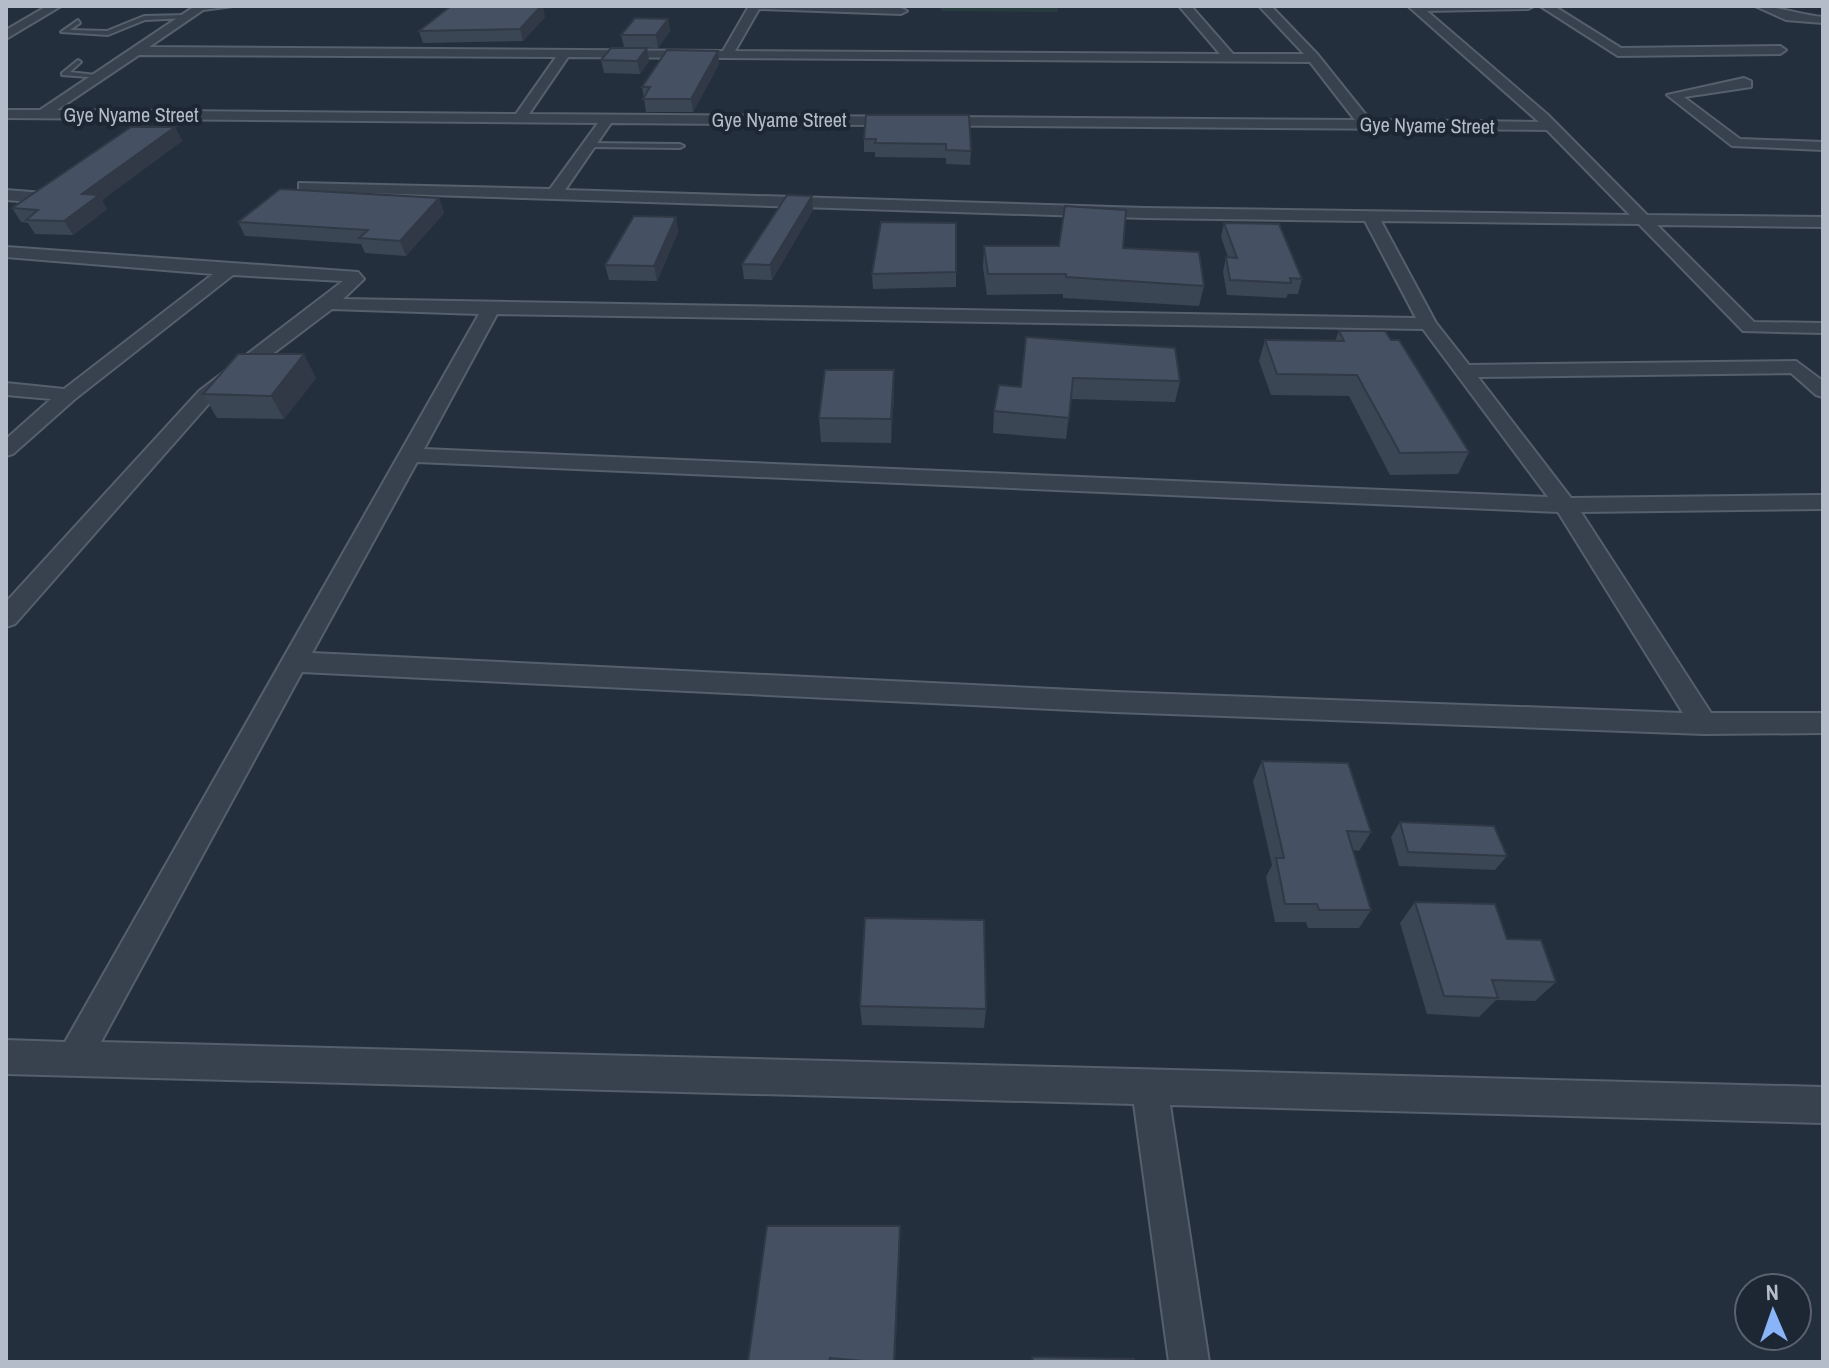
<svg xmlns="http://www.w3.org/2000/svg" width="1829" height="1368" font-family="'Archivo Narrow',sans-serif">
<rect width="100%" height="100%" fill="#242f3e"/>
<path fill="#263c3f" d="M 941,6 L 1057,6 L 1058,12 L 941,11 Z"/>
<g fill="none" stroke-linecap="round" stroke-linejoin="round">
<g stroke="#565f6c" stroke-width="4">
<g id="lane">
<path d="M 187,15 L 189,18 L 145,20 L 108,35 L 61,32 L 78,20 L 80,23 L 70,30 L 107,31 L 144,16 Z"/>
<path d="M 78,60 L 81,62 L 70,72 L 104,76 L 101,78 L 62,75 L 62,73 Z"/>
<path d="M 152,111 L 159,113 L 128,141 L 122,141 L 122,137 Z"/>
<path d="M 587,143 L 680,144 L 684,146 L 680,148 L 590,147 L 587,147 Z"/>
</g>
</g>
<g stroke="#565f6c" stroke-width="4">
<g id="street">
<path d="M 47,6 L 61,6 L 6,39 L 6,30 Z"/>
<path d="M 195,6 L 233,6 L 203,10 L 149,47 L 723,51 L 749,6 L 901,8 L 907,11 L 901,14 L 759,9 L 735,51 L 1220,54 L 1179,6 L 1191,6 L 1233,54 L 1304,54 L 1259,6 L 1271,6 L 1318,55 L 1370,120 L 1539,122 L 1408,6 L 1534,6 L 1528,9 L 1427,11 L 1548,115 L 1647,215 L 1823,217 L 1823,227 L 1657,225 L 1754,322 L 1823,323 L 1823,333 L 1743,331 L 1639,224 L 1381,221 L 1436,323 L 1469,365 L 1796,361 L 1823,381 L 1823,397 L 1816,395 L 1791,373 L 1478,377 L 1571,498 L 1823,495 L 1823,509 L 1581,512 L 1711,713 L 1823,713 L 1823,733 L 1704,734 L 1115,712 L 302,672 L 101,1042 L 1823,1087 L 1823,1123 L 1170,1105 L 1209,1362 L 1169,1362 L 1134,1104 L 6,1074 L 6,1040 L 65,1042 L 479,314 L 332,309 L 213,399 L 15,624 L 6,627 L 6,602 L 199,391 L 343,281 L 233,275 L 75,399 L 13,454 L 6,456 L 6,439 L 51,399 L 6,395 L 6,383 L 64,389 L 213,274 L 6,257 L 6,247 L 358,272 L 364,279 L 343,299 L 1416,318 L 1365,221 L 1145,218 L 304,191 L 299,189 L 299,183 L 550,189 L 598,123 L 6,118 L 6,110 L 40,110 ZM 139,55 L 556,57 L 516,114 L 57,110 ZM 568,57 L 1310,62 L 1355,120 L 529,114 ZM 611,123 L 1547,130 L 1630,215 L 1145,208 L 565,190 ZM 497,314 L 1423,329 L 1548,497 L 424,449 ZM 417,462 L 1558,512 L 1683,713 L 1115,692 L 312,653 Z"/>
<path d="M 1540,6 L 1554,6 L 1621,48 L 1780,46 L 1786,50 L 1780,54 L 1618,56 Z"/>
<path d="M 1755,6 C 1778,6 1800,15 1823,17 L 1823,23 L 1786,20 Z"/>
<path d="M 1744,78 L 1751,81 L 1751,87 L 1684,97 L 1740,139 L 1823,142 L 1823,150 L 1732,146 L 1667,95 Z"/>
<path d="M 6,190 L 44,193 L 52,198 L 44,203 L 6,200 Z"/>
</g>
</g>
<use href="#lane" fill="#38414e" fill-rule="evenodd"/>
<use href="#street" fill="#38414e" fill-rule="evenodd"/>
</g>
<g fill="#3b4654">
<path d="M 545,17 L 523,41 L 423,43 L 419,31 Z"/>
<path d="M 668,19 L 670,31 L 658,48 L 624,47 L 621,35 Z"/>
<path d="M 647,48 L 649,61 L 640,74 L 604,73 L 601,60 Z"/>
<path d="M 718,51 L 719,64 L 693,112 L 646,112 L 642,87 Z"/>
<path d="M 866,115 L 971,151 L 970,165 L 946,164 L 946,158 L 875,157 L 875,152 L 864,152 L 864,139 Z"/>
<path d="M 175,127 L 182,141 L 102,200 L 107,209 L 73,235 L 35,234 L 28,223 L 21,222 L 12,208 Z"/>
<path d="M 812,196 L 813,210 L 772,280 L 744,279 L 742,264 Z"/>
<path d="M 439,198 L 444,213 L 406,256 L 365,253 L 361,244 L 245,236 L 238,222 Z"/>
<path d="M 676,217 L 678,232 L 657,281 L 609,280 L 605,265 Z"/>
<path d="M 1224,223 L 1302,279 L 1298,294 L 1288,294 L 1286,298 L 1227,295 L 1223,272 L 1226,257 L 1228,257 L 1221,237 Z"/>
<path d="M 984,246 L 1123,248 L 1204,286 L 1199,306 L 1063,298 L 1063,294 L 987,295 L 983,267 Z"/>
<path d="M 956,272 L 956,287 L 873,289 L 872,274 Z"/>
<path d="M 1339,331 L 1391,340 L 1469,452 L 1458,474 L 1390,475 L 1349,396 L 1271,395 L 1259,361 L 1265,340 L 1335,341 Z"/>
<path d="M 1026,337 L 1180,381 L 1175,402 L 1071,399 L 1066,439 L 993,433 L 994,411 L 1021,387 Z"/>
<path d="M 316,378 L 284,419 L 217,418 L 203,394 Z"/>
<path d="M 894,394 L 891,443 L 821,442 L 819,418 Z"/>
<path d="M 1262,761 L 1371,832 L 1359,851 L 1353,850 L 1371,910 L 1359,928 L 1308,928 L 1306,922 L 1275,922 L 1266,877 L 1272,865 L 1253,781 Z"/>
<path d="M 1400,822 L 1507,856 L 1495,870 L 1399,866 L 1391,837 Z"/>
<path d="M 1415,902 L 1507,939 L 1556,982 L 1535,1001 L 1496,1000 L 1479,1017 L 1427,1014 L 1400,923 Z"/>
<path d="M 860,1006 L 986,1009 L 984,1028 L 862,1025 Z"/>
<path d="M 900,1239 L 895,1362 L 748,1362 Z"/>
</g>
<g fill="#303945">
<path d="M 541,6 L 543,6 L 545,17 L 523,41 L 520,29 Z"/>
<path d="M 668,19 L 670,31 L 658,48 L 656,35 Z"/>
<path d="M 647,48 L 649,61 L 640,74 L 637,61 Z"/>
<path d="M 718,51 L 719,64 L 693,112 L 691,99 Z"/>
<path d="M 175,127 L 182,141 L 102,200 L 107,209 L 73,235 L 64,221 L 82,194 Z"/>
<path d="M 812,196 L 813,210 L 772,280 L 770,265 Z"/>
<path d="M 439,198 L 444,213 L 406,256 L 400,241 Z"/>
<path d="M 676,217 L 678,232 L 657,281 L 654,266 Z"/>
<path d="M 304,354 L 316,378 L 284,419 L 271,396 Z"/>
<path d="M 894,370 L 894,394 L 891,443 L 891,419 Z"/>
<path d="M 900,1226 L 900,1239 L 895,1362 L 894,1362 Z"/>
</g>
<g fill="#455162" stroke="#303945" stroke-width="2">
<path d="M 451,6 L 541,6 L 520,29 L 419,31 Z"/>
<path d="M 635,18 L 668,19 L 656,35 L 621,35 Z"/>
<path d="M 611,48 L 647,48 L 637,61 L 601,60 Z"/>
<path d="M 667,50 L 718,51 L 691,99 L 643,99 L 650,87 L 642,87 Z"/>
<path d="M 866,115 L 969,115 L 971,151 L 946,150 L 946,144 L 875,143 L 876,139 L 864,139 Z"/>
<path d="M 131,127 L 175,127 L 82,194 L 99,195 L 64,221 L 26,220 L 38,210 L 12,208 Z"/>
<path d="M 280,189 L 439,198 L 400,241 L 359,238 L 368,230 L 238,222 Z"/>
<path d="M 787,195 L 812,196 L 770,265 L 742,264 Z"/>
<path d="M 1065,206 L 1126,210 L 1123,248 L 1199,252 L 1204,286 L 1066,277 L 1066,274 L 988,274 L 984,246 L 1059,246 Z"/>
<path d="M 634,216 L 676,217 L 654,266 L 605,265 Z"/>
<path d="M 881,222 L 956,223 L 956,272 L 872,274 Z"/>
<path d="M 1224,223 L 1279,224 L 1302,279 L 1290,278 L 1291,283 L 1230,280 L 1226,257 L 1237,258 Z"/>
<path d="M 1339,331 L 1385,331 L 1391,340 L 1399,340 L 1469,452 L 1400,453 L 1357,375 L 1277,374 L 1265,340 L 1344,341 Z"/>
<path d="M 1026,337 L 1175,348 L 1180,381 L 1073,378 L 1069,418 L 994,411 L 999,385 L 1021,387 Z"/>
<path d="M 238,354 L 304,354 L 271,396 L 203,394 Z"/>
<path d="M 825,370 L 894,370 L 891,419 L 819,418 Z"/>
<path d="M 1262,761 L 1348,763 L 1371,832 L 1347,831 L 1371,910 L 1319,910 L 1317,904 L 1285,904 L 1276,858 L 1284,858 Z"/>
<path d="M 1400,822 L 1494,826 L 1507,856 L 1408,852 Z"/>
<path d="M 1415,902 L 1495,904 L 1507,939 L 1541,940 L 1556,982 L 1492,980 L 1498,998 L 1444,996 Z"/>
<path d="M 865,918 L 984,920 L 986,1009 L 860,1006 Z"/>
<path d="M 767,1226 L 900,1226 L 894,1362 L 875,1362 L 830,1358 L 829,1362 L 748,1362 Z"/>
<path d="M 1032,1357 L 1134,1359 L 1134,1362 L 1033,1362 Z"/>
</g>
<g text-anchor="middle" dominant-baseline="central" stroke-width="8" stroke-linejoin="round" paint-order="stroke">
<g font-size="20" fill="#b4bcc9" stroke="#1d2633">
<text x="131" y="114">Gye Nyame Street</text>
<text x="779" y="119">Gye Nyame Street</text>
<text transform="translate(1427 125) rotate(1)">Gye Nyame Street</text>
</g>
</g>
<rect width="1829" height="1368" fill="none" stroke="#b4bcc9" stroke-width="16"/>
<g transform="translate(1773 1312) rotate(358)"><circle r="38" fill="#1d2633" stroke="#59626f" stroke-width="2"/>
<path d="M0-6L14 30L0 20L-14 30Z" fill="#8ab4f8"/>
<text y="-12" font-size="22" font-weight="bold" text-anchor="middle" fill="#b4bcc9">N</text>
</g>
</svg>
